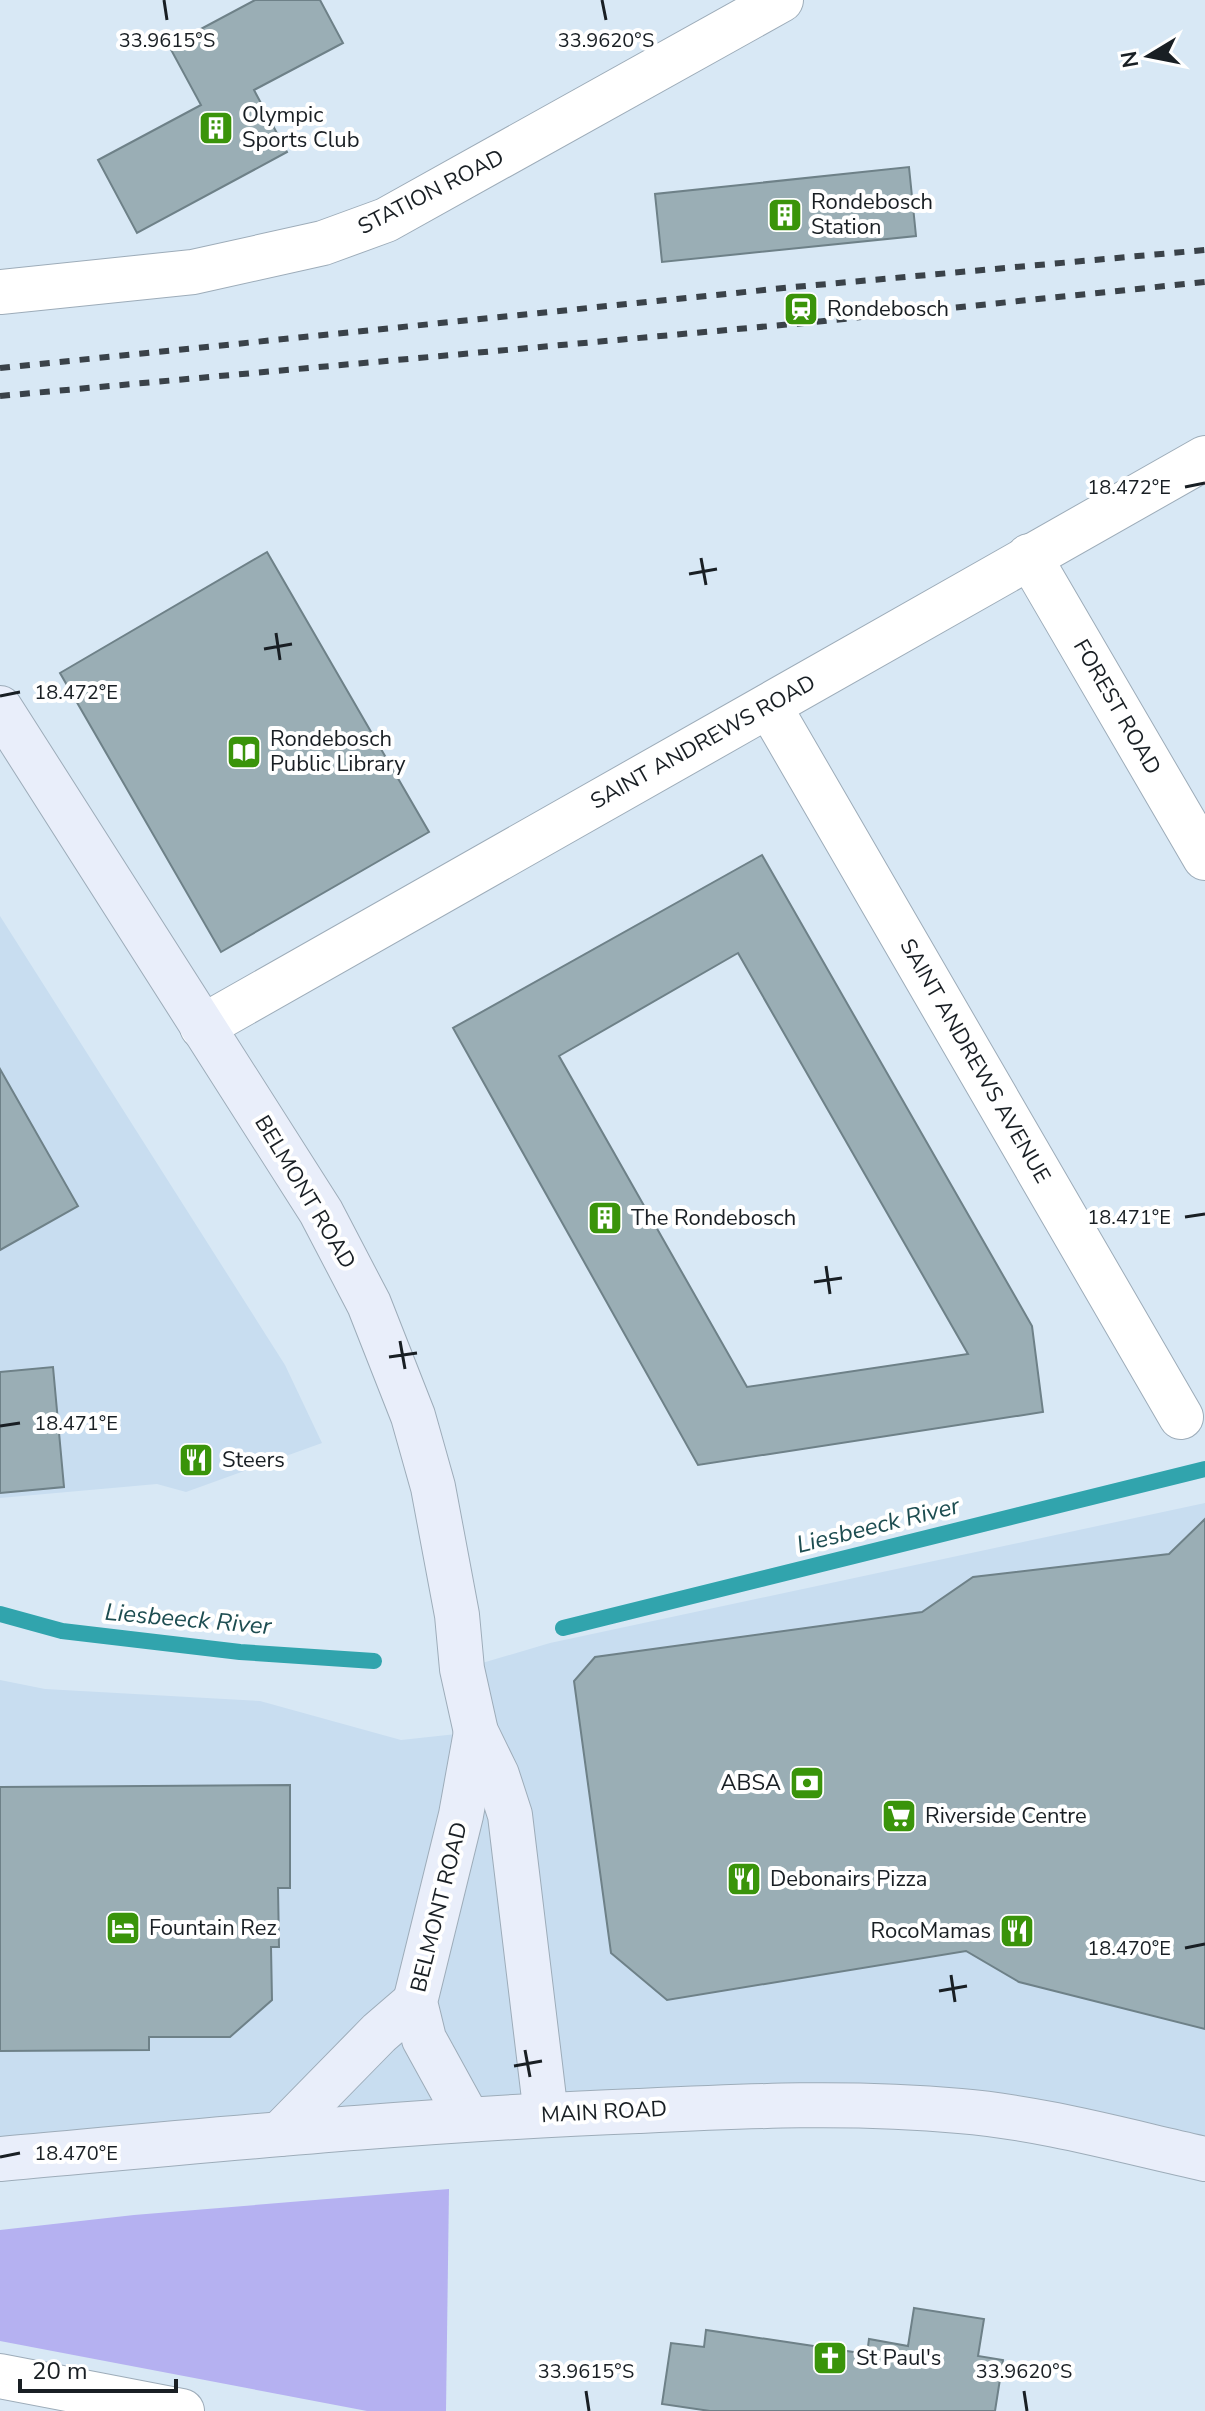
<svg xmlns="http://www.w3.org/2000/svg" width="1205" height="2411" font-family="'Nunito Sans',sans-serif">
<rect width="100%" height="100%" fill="#d8e8f5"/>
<g fill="#c8ddf0">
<path d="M 0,916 L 285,1365 L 322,1443 L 186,1492 L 157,1484 L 0,1498 Z"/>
<path d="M 1205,1503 L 1205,2159 L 964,2111 L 0,2159 L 0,1680 L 45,1689 L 260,1701 L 401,1740 L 475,1732 L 462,1669 L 550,1643 Z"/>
</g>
<path fill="#b5b1f1" d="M 449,2189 L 446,2411 L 367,2411 L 0,2341 L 0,2230 L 134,2215 Z"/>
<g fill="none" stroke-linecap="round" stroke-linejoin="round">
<g stroke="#31a4ad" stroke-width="16">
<path d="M 0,1614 L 62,1631 L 240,1652 L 374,1661"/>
<path d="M 563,1628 L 1205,1469"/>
</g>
</g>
<g fill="#9aaeb5" stroke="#6e8188" stroke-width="2" fill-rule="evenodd">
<path d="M 255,0 L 320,0 L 343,43 L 254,90 L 287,152 L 137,233 L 98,160 L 201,105 L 169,46 Z"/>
<path d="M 909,167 L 916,236 L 662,262 L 655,194 Z"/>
<path d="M 267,552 L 429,832 L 221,952 L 60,673 Z"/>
<path d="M 762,855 L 1032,1326 L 1043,1412 L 698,1465 L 453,1028 ZM 738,953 L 828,1110 L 968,1354 L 747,1387 L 559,1056 Z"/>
<path d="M 0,1069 L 78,1206 L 0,1250 Z"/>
<path d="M 53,1367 L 64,1487 L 0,1493 L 0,1372 Z"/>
<path d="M 1205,1519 L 1205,2029 L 1019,1982 L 966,1951 L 667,2000 L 611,1953 L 574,1681 L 595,1657 L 922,1612 L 973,1577 L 1169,1554 Z"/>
<path d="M 290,1785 L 290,1888 L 278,1888 L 279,1947 L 271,1947 L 272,2000 L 230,2037 L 149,2037 L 149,2050 L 0,2051 L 0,1787 Z"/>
<path d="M 914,2308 L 984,2319 L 978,2356 L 1003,2360 L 995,2411 L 710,2411 L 662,2404 L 671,2343 L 704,2347 L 706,2330 L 867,2354 L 869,2339 L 908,2346 Z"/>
</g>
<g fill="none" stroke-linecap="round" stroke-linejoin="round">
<g stroke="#9dacb9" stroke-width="46">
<g id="minor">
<path d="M 0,292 L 193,272 L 323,243 L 386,220 L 781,0"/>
<path d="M 1029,556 L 1205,858"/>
<path d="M 769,706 L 1181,1417"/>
<path d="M 202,1027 L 1205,458"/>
<path d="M 0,2376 L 182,2411"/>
</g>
</g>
<g stroke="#9dacb9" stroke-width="46">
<g id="secondary">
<path d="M 0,708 L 321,1212 L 369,1304 L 413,1416 L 433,1487 L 457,1615 L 462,1669 L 476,1732 L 497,1775 L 510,1815 L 546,2115"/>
<path d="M 468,2119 L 424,2039 L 415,2002 L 461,1815 L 476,1732"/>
<path d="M 280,2134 L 379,2033 L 415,2002"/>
<path d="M 0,2159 C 212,2140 425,2119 638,2111 C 746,2106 852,2101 960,2111 C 1043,2118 1124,2141 1205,2159"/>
</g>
</g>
<use href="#minor" stroke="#fff" stroke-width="44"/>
<use href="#secondary" stroke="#e9eefa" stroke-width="44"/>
<g stroke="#3a4249" stroke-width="6" stroke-dasharray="10 10" stroke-linecap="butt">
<path d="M 0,368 L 794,287 L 1205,250"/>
<path d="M 0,396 L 804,323 L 1205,282"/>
</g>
</g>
<path fill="none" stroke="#191f24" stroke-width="3" d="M 164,0 L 167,20M 602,0 L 606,20M 1185,487 L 1205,483M 701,558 L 706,585M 689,574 L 717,569M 276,633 L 280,660M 264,649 L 292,644M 0,696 L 20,692M 1185,1217 L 1205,1214M 826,1266 L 830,1294M 814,1282 L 842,1278M 400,1341 L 405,1369M 389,1357 L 417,1353M 0,1426 L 20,1423M 1185,1948 L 1205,1944M 951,1975 L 955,2002M 939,1991 L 967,1986M 525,2050 L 530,2077M 514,2066 L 542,2061M 0,2157 L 20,2153M 586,2391 L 589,2411M 1024,2391 L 1027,2411"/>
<defs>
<g id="building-square" transform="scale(1.8)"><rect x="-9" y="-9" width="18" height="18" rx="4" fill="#3a940a" stroke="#fff"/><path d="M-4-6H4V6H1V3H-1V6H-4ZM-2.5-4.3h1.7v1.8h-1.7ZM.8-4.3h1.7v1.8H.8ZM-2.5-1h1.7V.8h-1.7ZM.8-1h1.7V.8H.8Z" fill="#fff"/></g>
<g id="station-square" transform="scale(1.8)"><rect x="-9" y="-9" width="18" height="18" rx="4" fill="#3a940a" stroke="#fff"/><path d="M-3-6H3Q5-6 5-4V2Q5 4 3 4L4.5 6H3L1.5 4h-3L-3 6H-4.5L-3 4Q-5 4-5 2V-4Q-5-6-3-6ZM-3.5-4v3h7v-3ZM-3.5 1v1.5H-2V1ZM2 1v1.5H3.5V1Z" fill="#fff"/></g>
<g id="library-square" transform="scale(1.8)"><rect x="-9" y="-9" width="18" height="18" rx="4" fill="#3a940a" stroke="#fff"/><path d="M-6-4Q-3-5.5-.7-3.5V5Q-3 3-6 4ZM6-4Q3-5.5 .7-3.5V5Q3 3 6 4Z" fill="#fff"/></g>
<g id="restaurant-square" transform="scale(1.8)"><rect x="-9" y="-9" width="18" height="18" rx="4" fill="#3a940a" stroke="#fff"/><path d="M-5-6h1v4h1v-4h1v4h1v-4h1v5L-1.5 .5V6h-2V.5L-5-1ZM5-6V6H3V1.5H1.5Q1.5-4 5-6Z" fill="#fff"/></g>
<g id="bank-square" transform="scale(1.8)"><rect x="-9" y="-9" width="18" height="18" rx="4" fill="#3a940a" stroke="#fff"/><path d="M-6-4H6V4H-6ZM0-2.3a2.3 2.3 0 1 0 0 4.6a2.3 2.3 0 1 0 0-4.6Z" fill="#fff"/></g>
<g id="supermarket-square" transform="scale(1.8)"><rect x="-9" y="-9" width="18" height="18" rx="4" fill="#3a940a" stroke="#fff"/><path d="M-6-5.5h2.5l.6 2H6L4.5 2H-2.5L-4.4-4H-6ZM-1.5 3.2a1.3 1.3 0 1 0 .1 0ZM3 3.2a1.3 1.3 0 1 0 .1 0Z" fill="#fff"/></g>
<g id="hotel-square" transform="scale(1.8)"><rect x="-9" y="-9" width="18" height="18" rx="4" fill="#3a940a" stroke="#fff"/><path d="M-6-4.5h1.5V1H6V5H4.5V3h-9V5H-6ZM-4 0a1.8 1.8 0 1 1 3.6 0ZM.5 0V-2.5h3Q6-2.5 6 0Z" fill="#fff"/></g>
<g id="church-square" transform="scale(1.8)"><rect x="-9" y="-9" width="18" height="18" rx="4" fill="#3a940a" stroke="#fff"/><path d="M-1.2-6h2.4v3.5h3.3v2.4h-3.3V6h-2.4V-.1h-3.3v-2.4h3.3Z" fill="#fff"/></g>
</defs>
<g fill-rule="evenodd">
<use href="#building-square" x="216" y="128"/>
<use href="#building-square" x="785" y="215"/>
<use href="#station-square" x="801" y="309"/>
<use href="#library-square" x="244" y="752"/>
<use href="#building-square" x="605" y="1218"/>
<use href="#restaurant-square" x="196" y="1460"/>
<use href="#bank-square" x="807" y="1783"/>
<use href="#supermarket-square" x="899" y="1816"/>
<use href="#restaurant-square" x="744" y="1879"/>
<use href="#hotel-square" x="123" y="1928"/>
<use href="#restaurant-square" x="1017" y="1931"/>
<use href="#church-square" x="830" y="2358"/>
</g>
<g text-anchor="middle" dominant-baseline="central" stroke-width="8" stroke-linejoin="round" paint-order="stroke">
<g font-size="22" fill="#191f24" stroke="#fff" text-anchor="start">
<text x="242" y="115">Olympic<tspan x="242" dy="25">Sports Club</tspan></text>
<text x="811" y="202">Rondebosch<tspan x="811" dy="25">Station</tspan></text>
<text x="827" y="309">Rondebosch</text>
<text x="270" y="739">Rondebosch<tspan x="270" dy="25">Public Library</tspan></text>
<text x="631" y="1218">The Rondebosch</text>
<text x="222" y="1460">Steers</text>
<text x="781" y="1783" text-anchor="end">ABSA</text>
<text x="925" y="1816">Riverside Centre</text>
<text x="770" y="1879">Debonairs Pizza</text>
<text x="149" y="1928">Fountain Rez</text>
<text x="991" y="1931" text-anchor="end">RocoMamas</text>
<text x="856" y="2358">St Paul's</text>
</g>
<g font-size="22" fill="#191f24" stroke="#fff">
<text transform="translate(431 192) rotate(-27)">STATION ROAD</text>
<text transform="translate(1117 707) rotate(60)">FOREST ROAD</text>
<text transform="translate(703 742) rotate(-29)">SAINT ANDREWS ROAD</text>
<text transform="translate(975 1061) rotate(60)">SAINT ANDREWS AVENUE</text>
<text transform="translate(305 1192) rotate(59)">BELMONT ROAD</text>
<text transform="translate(439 1907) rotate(-76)">BELMONT ROAD</text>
<text transform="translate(604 2112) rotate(-3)">MAIN ROAD</text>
</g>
<g font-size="24" font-style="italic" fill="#1d4d51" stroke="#fff">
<text transform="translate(878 1525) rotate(-14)">Liesbeeck River</text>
<text transform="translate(188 1619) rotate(5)">Liesbeeck River</text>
</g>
</g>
<g font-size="20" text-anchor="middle" fill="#191f24" stroke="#fff" stroke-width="8" stroke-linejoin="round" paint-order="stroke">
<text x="167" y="47">33.9615°S</text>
<text x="606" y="47">33.9620°S</text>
<text x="1129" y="494">18.472°E</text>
<text x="76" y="699">18.472°E</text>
<text x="1129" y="1224">18.471°E</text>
<text x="76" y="1430">18.471°E</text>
<text x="1129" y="1955">18.470°E</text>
<text x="76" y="2160">18.470°E</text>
<text x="586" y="2378">33.9615°S</text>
<text x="1024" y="2378">33.9620°S</text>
</g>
<g transform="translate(1149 56) rotate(260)" stroke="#ffffff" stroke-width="6" paint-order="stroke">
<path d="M0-6L14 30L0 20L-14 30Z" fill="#191f24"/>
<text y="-12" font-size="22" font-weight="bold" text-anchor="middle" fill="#191f24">N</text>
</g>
<path d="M20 2379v12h156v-12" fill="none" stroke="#191f24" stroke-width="4"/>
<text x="32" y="2379" font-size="24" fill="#191f24" stroke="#ffffff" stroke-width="6" paint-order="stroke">20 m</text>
</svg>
